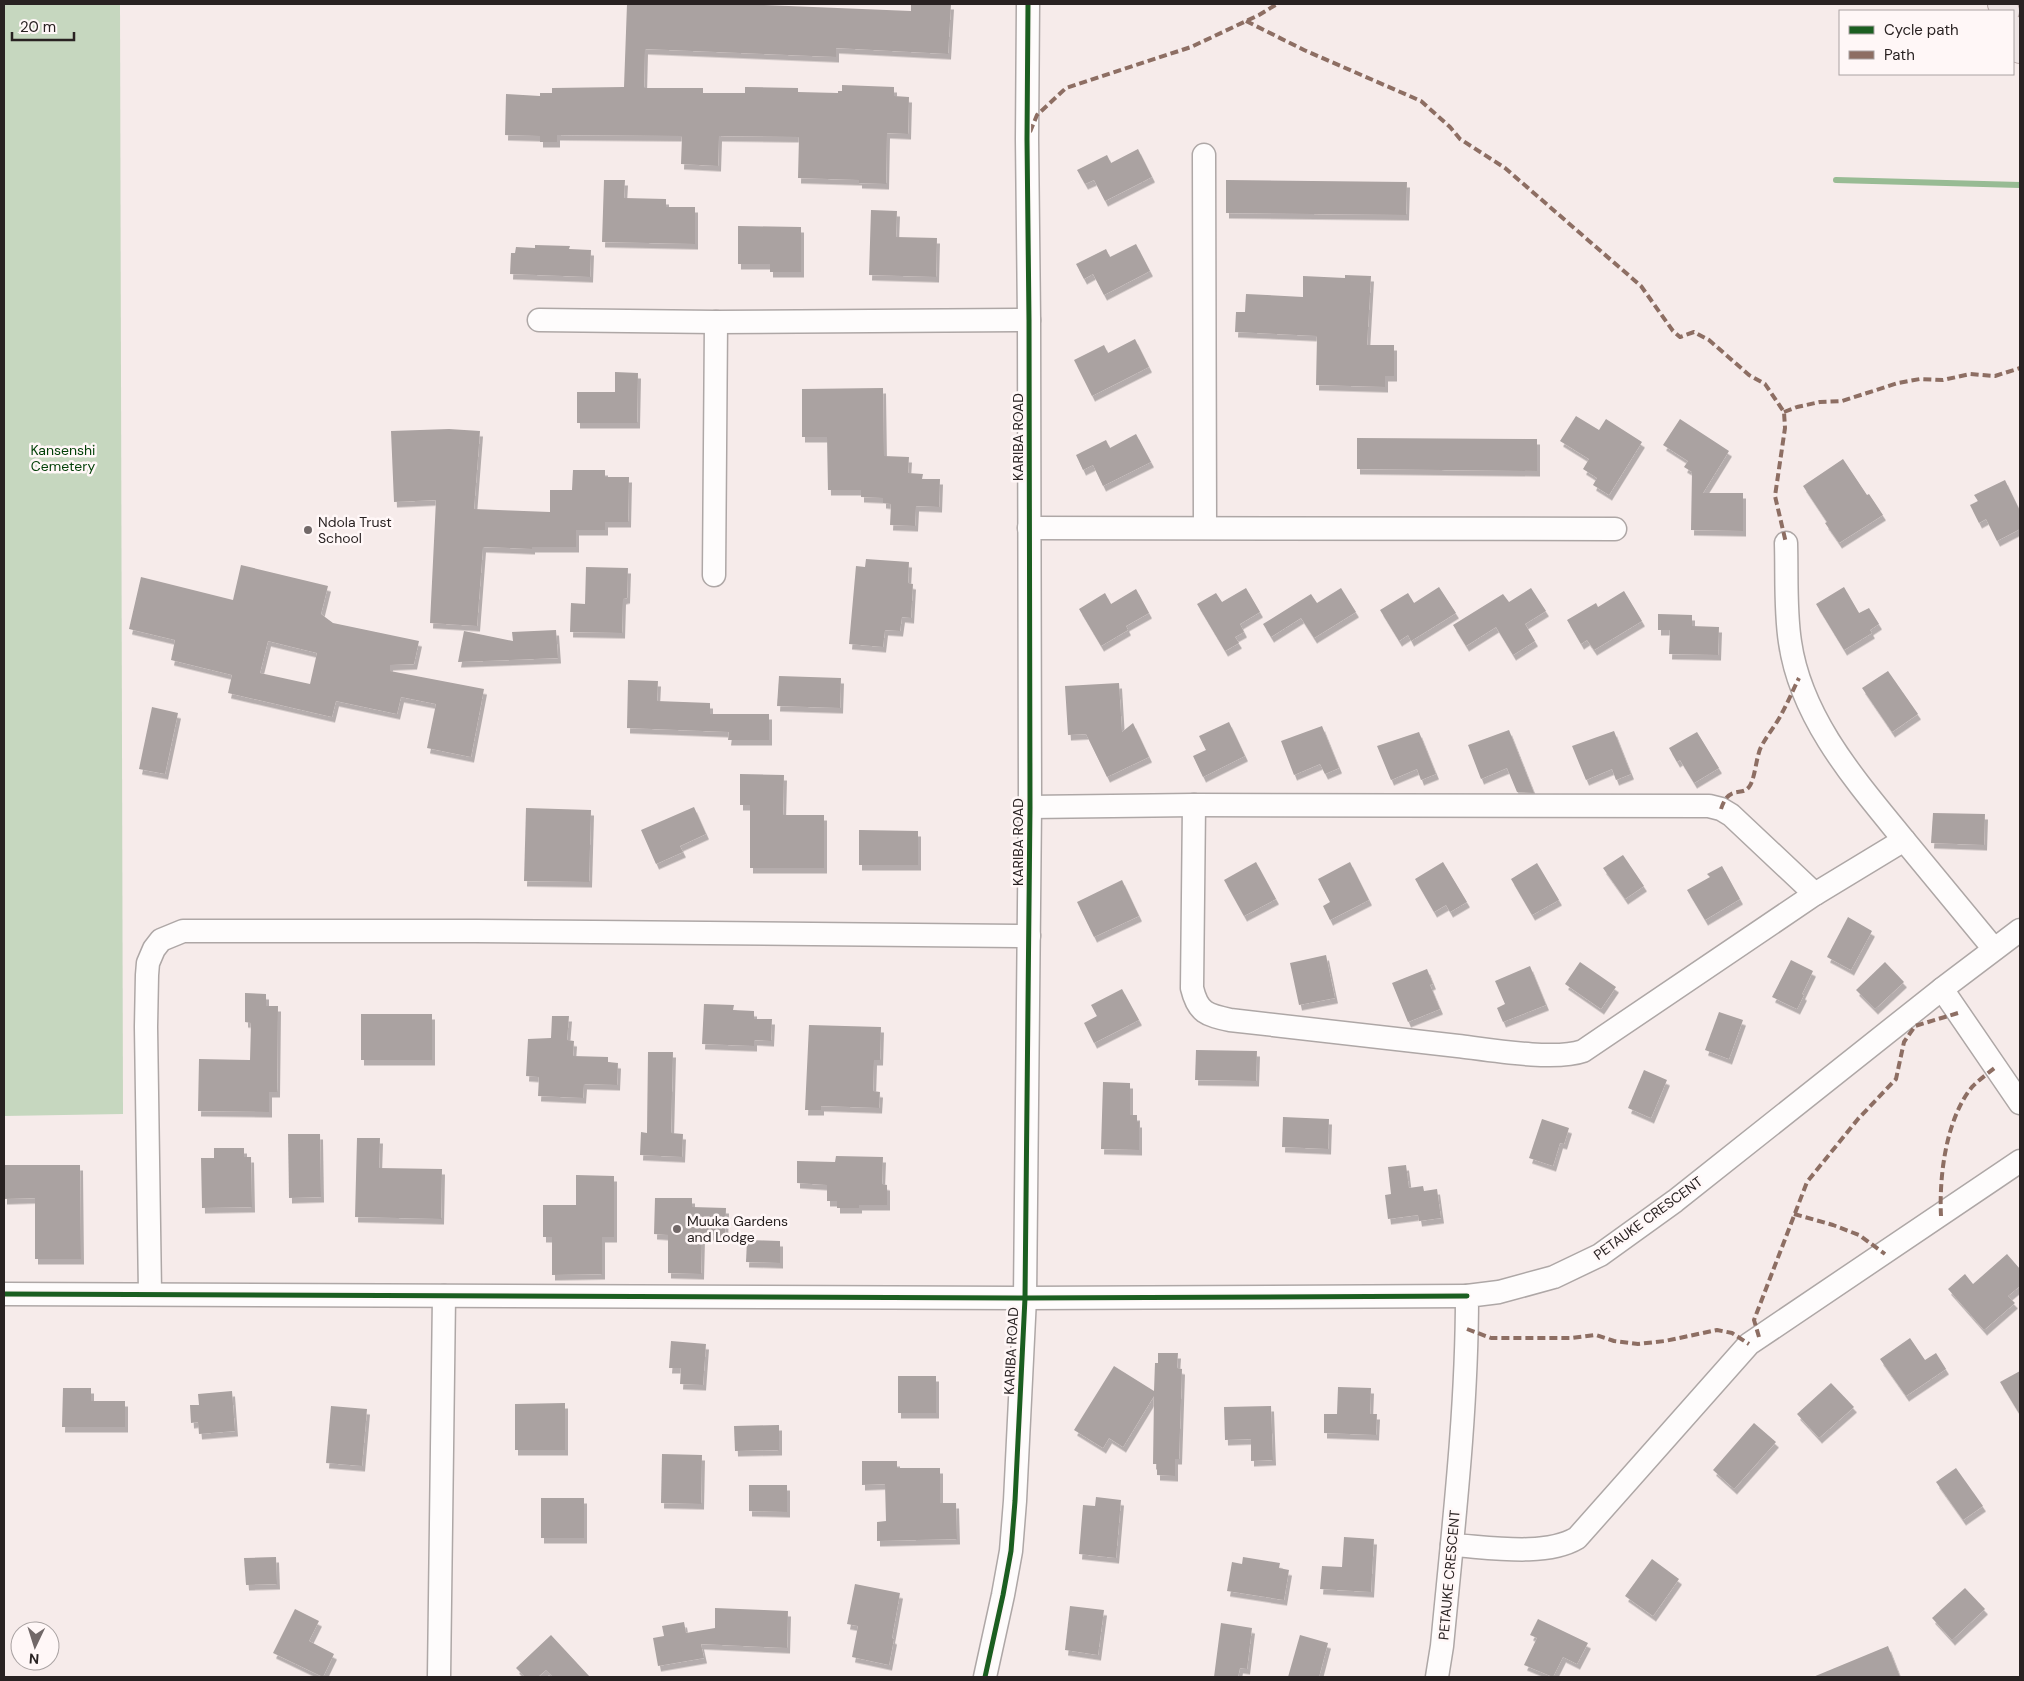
<svg xmlns="http://www.w3.org/2000/svg" width="2024" height="1681" font-family="'DM Sans',sans-serif">
<defs>
<filter id="shadow"><feDropShadow dx="3" dy="5.5" stdDeviation="0" flood-color="#0004"/></filter>
</defs>
<rect width="100%" height="100%" fill="#f6ebea"/>
<path fill="#c6d7bf" d="M 4,4 L 120,4 L 123,1114 L 4,1116 Z"/>
<g fill="none" stroke-linecap="round" stroke-linejoin="round">
<path stroke="#98bb94" stroke-width="6" d="M 1836,180 L 2020,185"/>
</g>
<g fill="#aaa2a1" fill-rule="evenodd" filter="url(#shadow)">
<path d="M 627,4 L 742,4 L 911,11 L 911,4 L 951,4 L 948,54 L 836,48 L 836,57 L 645,49 L 644,88 L 703,88 L 703,93 L 745,93 L 745,87 L 798,88 L 798,92 L 838,93 L 838,91 L 842,91 L 842,85 L 894,87 L 894,96 L 909,97 L 908,134 L 887,133 L 886,184 L 859,183 L 859,180 L 798,178 L 799,137 L 719,136 L 718,166 L 681,164 L 682,136 L 557,135 L 557,142 L 540,142 L 540,136 L 505,135 L 506,94 L 540,96 L 540,93 L 552,93 L 552,88 L 624,87 Z"/>
<path d="M 1138,149 L 1152,177 L 1105,201 L 1094,180 L 1085,184 L 1077,170 L 1107,155 L 1111,163 Z"/>
<path d="M 604,180 L 625,180 L 624,198 L 666,199 L 666,207 L 695,207 L 695,244 L 602,242 Z"/>
<path d="M 1226,180 L 1407,182 L 1406,215 L 1226,213 Z"/>
<path d="M 871,210 L 897,211 L 896,237 L 937,238 L 936,277 L 869,275 Z"/>
<path d="M 738,226 L 801,227 L 801,272 L 770,272 L 770,264 L 738,264 Z"/>
<path d="M 1136,244 L 1150,271 L 1104,295 L 1093,274 L 1084,279 L 1076,264 L 1106,249 L 1110,257 Z"/>
<path d="M 535,245 L 570,246 L 569,249 L 591,250 L 590,277 L 510,274 L 511,253 L 515,253 L 516,247 L 535,248 Z"/>
<path d="M 1345,275 L 1371,276 L 1367,345 L 1394,345 L 1394,376 L 1385,376 L 1385,387 L 1316,385 L 1317,336 L 1235,332 L 1236,312 L 1245,312 L 1246,294 L 1303,297 L 1303,276 L 1345,278 Z"/>
<path d="M 1135,339 L 1149,367 L 1092,396 L 1074,360 L 1104,345 L 1108,353 Z"/>
<path d="M 615,372 L 638,373 L 637,423 L 577,423 L 577,392 L 615,392 Z"/>
<path d="M 883,388 L 884,456 L 909,457 L 908,473 L 923,474 L 922,479 L 940,479 L 939,507 L 916,506 L 915,526 L 890,525 L 891,504 L 883,503 L 883,498 L 861,497 L 861,490 L 828,490 L 827,437 L 802,437 L 802,389 Z"/>
<path d="M 1576,416 L 1599,430 L 1606,419 L 1642,442 L 1609,495 L 1593,485 L 1597,478 L 1583,469 L 1589,459 L 1560,441 Z"/>
<path d="M 1680,419 L 1729,451 L 1703,493 L 1743,493 L 1743,531 L 1691,530 L 1692,472 L 1684,467 L 1688,461 L 1663,445 Z"/>
<path d="M 449,429 L 480,431 L 474,509 L 550,512 L 550,490 L 572,490 L 573,470 L 605,470 L 605,477 L 629,477 L 628,522 L 605,522 L 605,530 L 576,530 L 576,547 L 532,547 L 532,549 L 483,547 L 477,626 L 430,623 L 436,500 L 394,502 L 391,431 Z"/>
<path d="M 1136,434 L 1151,462 L 1103,486 L 1093,465 L 1083,470 L 1076,455 L 1106,440 L 1110,448 Z"/>
<path d="M 1357,438 L 1537,439 L 1537,471 L 1357,469 Z"/>
<path d="M 1843,459 L 1867,495 L 1869,494 L 1883,515 L 1839,543 L 1825,523 L 1827,522 L 1803,486 Z"/>
<path d="M 2005,480 L 2020,511 L 2020,529 L 1997,541 L 1986,519 L 1979,523 L 1970,505 L 1978,501 L 1974,495 Z"/>
<path d="M 866,559 L 909,562 L 908,583 L 913,584 L 911,618 L 902,617 L 900,631 L 885,630 L 883,647 L 849,644 L 856,566 L 865,567 Z"/>
<path d="M 241,565 L 328,586 L 321,614 L 333,623 L 419,641 L 414,664 L 390,665 L 390,671 L 484,689 L 471,757 L 427,748 L 436,704 L 401,697 L 397,714 L 336,701 L 332,717 L 228,693 L 232,675 L 171,660 L 175,640 L 129,629 L 141,577 L 233,600 ZM 268,641 L 317,653 L 310,684 L 260,673 Z"/>
<path d="M 586,567 L 628,568 L 627,598 L 623,599 L 622,633 L 570,632 L 571,603 L 585,604 Z"/>
<path d="M 1439,587 L 1456,613 L 1411,641 L 1408,635 L 1399,641 L 1380,610 L 1408,593 L 1414,603 Z"/>
<path d="M 1844,587 L 1859,613 L 1869,608 L 1879,624 L 1870,630 L 1872,633 L 1844,650 L 1816,604 Z"/>
<path d="M 1246,588 L 1260,612 L 1240,624 L 1244,632 L 1235,637 L 1239,643 L 1225,651 L 1197,604 L 1216,593 L 1222,602 Z"/>
<path d="M 1341,588 L 1356,612 L 1314,638 L 1301,618 L 1271,637 L 1263,624 L 1311,594 L 1317,603 Z"/>
<path d="M 1531,588 L 1546,611 L 1525,624 L 1535,641 L 1513,655 L 1496,627 L 1466,646 L 1453,625 L 1503,594 L 1509,602 Z"/>
<path d="M 1136,589 L 1149,613 L 1126,626 L 1128,630 L 1101,646 L 1079,609 L 1105,593 L 1111,604 Z"/>
<path d="M 1624,591 L 1642,621 L 1594,650 L 1587,640 L 1581,644 L 1567,620 L 1596,603 L 1598,607 Z"/>
<path d="M 1658,614 L 1692,615 L 1692,626 L 1719,627 L 1718,655 L 1669,654 L 1670,630 L 1658,630 Z"/>
<path d="M 556,630 L 558,658 L 458,662 L 464,631 L 513,641 L 512,632 Z"/>
<path d="M 1888,671 L 1918,714 L 1892,732 L 1862,688 Z"/>
<path d="M 779,676 L 841,678 L 840,708 L 777,706 Z"/>
<path d="M 628,680 L 658,681 L 657,701 L 710,703 L 710,714 L 769,714 L 769,740 L 728,740 L 729,732 L 627,728 Z"/>
<path d="M 1119,683 L 1122,732 L 1133,723 L 1149,757 L 1107,777 L 1086,734 L 1068,735 L 1065,686 Z"/>
<path d="M 152,707 L 178,713 L 165,774 L 139,769 Z"/>
<path d="M 1229,722 L 1245,756 L 1203,777 L 1193,756 L 1206,750 L 1199,736 Z"/>
<path d="M 1322,726 L 1339,768 L 1325,774 L 1320,764 L 1294,775 L 1281,741 Z"/>
<path d="M 1509,730 L 1534,793 L 1517,792 L 1507,768 L 1481,779 L 1468,745 Z"/>
<path d="M 1614,731 L 1631,774 L 1616,780 L 1612,769 L 1586,780 L 1572,746 Z"/>
<path d="M 1419,732 L 1436,774 L 1421,780 L 1417,769 L 1391,780 L 1377,746 Z"/>
<path d="M 1697,732 L 1719,768 L 1694,783 L 1680,760 L 1677,762 L 1669,748 Z"/>
<path d="M 740,774 L 784,775 L 783,815 L 824,815 L 824,868 L 750,868 L 750,805 L 740,805 Z"/>
<path d="M 694,807 L 706,834 L 680,846 L 683,852 L 656,864 L 641,830 Z"/>
<path d="M 526,808 L 591,810 L 589,882 L 524,881 Z"/>
<path d="M 1933,813 L 1985,814 L 1984,845 L 1931,843 Z"/>
<path d="M 859,830 L 918,831 L 918,865 L 859,865 Z"/>
<path d="M 1623,855 L 1644,886 L 1625,899 L 1603,868 Z"/>
<path d="M 1256,862 L 1276,899 L 1244,916 L 1224,880 Z"/>
<path d="M 1350,862 L 1369,900 L 1330,920 L 1323,906 L 1330,902 L 1318,879 Z"/>
<path d="M 1443,862 L 1467,902 L 1450,912 L 1446,905 L 1434,912 L 1415,879 Z"/>
<path d="M 1537,863 L 1559,900 L 1532,915 L 1511,879 Z"/>
<path d="M 1722,866 L 1740,899 L 1705,920 L 1687,890 L 1710,877 L 1707,874 Z"/>
<path d="M 1122,880 L 1139,916 L 1094,937 L 1077,902 Z"/>
<path d="M 1848,917 L 1872,931 L 1851,970 L 1827,957 Z"/>
<path d="M 1326,955 L 1335,998 L 1299,1005 L 1290,963 Z"/>
<path d="M 1791,960 L 1813,971 L 1802,994 L 1804,995 L 1797,1009 L 1772,997 Z"/>
<path d="M 1580,962 L 1616,987 L 1601,1009 L 1565,984 Z"/>
<path d="M 1885,962 L 1904,982 L 1875,1009 L 1856,990 Z"/>
<path d="M 1530,966 L 1546,1005 L 1503,1022 L 1497,1008 L 1505,1004 L 1495,981 Z"/>
<path d="M 1427,969 L 1433,984 L 1430,985 L 1440,1009 L 1408,1022 L 1392,983 Z"/>
<path d="M 1122,989 L 1139,1020 L 1094,1043 L 1084,1023 L 1097,1016 L 1091,1005 Z"/>
<path d="M 245,993 L 266,994 L 266,1006 L 278,1006 L 277,1092 L 269,1092 L 269,1112 L 198,1111 L 199,1059 L 250,1060 L 251,1023 L 245,1022 Z"/>
<path d="M 704,1004 L 734,1005 L 733,1010 L 754,1011 L 754,1019 L 772,1019 L 771,1041 L 754,1040 L 754,1046 L 702,1044 Z"/>
<path d="M 1719,1012 L 1743,1020 L 1729,1059 L 1705,1050 Z"/>
<rect x="361" y="1014" width="71" height="46"/>
<path d="M 552,1016 L 569,1016 L 567,1040 L 574,1041 L 573,1056 L 608,1057 L 608,1062 L 618,1063 L 617,1085 L 584,1084 L 583,1098 L 538,1096 L 539,1077 L 526,1076 L 528,1039 L 551,1038 Z"/>
<path d="M 809,1025 L 881,1027 L 880,1060 L 874,1060 L 873,1091 L 880,1092 L 879,1108 L 821,1106 L 821,1110 L 805,1110 Z"/>
<path d="M 1196,1050 L 1257,1051 L 1256,1081 L 1195,1080 Z"/>
<path d="M 648,1052 L 673,1052 L 671,1133 L 683,1134 L 682,1157 L 640,1155 L 641,1132 L 647,1133 Z"/>
<path d="M 1644,1070 L 1667,1080 L 1651,1118 L 1628,1108 Z"/>
<path d="M 1103,1082 L 1130,1083 L 1130,1115 L 1137,1115 L 1137,1122 L 1139,1122 L 1139,1150 L 1101,1149 Z"/>
<path d="M 1283,1117 L 1329,1119 L 1328,1149 L 1282,1147 Z"/>
<path d="M 1542,1119 L 1569,1128 L 1564,1144 L 1560,1143 L 1553,1166 L 1529,1158 Z"/>
<path d="M 288,1134 L 320,1134 L 321,1197 L 289,1198 Z"/>
<path d="M 357,1138 L 380,1138 L 379,1168 L 442,1169 L 441,1219 L 355,1217 Z"/>
<path d="M 214,1148 L 244,1148 L 244,1157 L 251,1157 L 252,1207 L 202,1208 L 201,1158 L 214,1158 Z"/>
<path d="M 836,1156 L 883,1157 L 882,1184 L 887,1185 L 887,1205 L 859,1205 L 859,1208 L 837,1208 L 837,1201 L 827,1201 L 827,1185 L 797,1183 L 797,1161 L 835,1162 Z"/>
<path d="M 4,1165 L 80,1165 L 81,1259 L 35,1259 L 35,1198 L 4,1199 Z"/>
<path d="M 1406,1165 L 1409,1188 L 1423,1186 L 1424,1191 L 1437,1189 L 1441,1218 L 1419,1221 L 1418,1215 L 1388,1219 L 1385,1195 L 1391,1194 L 1388,1167 Z"/>
<path d="M 576,1175 L 614,1176 L 614,1237 L 602,1237 L 602,1274 L 552,1275 L 552,1237 L 543,1237 L 543,1205 L 576,1205 Z"/>
<path d="M 655,1198 L 692,1198 L 692,1207 L 726,1208 L 725,1236 L 702,1235 L 701,1274 L 668,1273 L 668,1235 L 654,1234 Z"/>
<path d="M 747,1240 L 780,1241 L 780,1263 L 746,1262 Z"/>
<path d="M 2007,1254 L 2020,1269 L 2020,1286 L 2008,1296 L 2015,1303 L 1984,1330 L 1948,1289 L 1965,1274 L 1973,1284 Z"/>
<path d="M 1910,1338 L 1925,1360 L 1936,1353 L 1946,1369 L 1906,1396 L 1880,1359 Z"/>
<path d="M 671,1341 L 706,1344 L 703,1385 L 680,1384 L 681,1368 L 669,1368 Z"/>
<path d="M 1158,1353 L 1178,1353 L 1177,1368 L 1182,1369 L 1179,1459 L 1175,1459 L 1175,1476 L 1157,1475 L 1157,1464 L 1153,1464 L 1154,1396 L 1123,1447 L 1109,1438 L 1103,1448 L 1074,1430 L 1114,1366 L 1154,1391 L 1155,1363 L 1158,1363 Z"/>
<path d="M 2020,1371 L 2020,1415 L 2000,1382 Z"/>
<rect x="898" y="1376" width="38" height="37"/>
<path d="M 1831,1383 L 1854,1407 L 1819,1438 L 1797,1414 Z"/>
<path d="M 1338,1387 L 1371,1388 L 1370,1414 L 1377,1414 L 1376,1435 L 1324,1433 L 1324,1414 L 1337,1414 Z"/>
<path d="M 63,1388 L 91,1388 L 91,1401 L 125,1401 L 125,1427 L 62,1427 Z"/>
<path d="M 232,1391 L 235,1431 L 199,1434 L 198,1422 L 191,1423 L 190,1405 L 199,1405 L 198,1394 Z"/>
<path d="M 565,1403 L 565,1450 L 515,1450 L 515,1404 Z"/>
<path d="M 331,1406 L 367,1409 L 362,1466 L 326,1463 Z"/>
<path d="M 1271,1406 L 1273,1460 L 1251,1461 L 1251,1439 L 1225,1440 L 1224,1407 Z"/>
<path d="M 1754,1423 L 1776,1442 L 1734,1489 L 1713,1470 Z"/>
<path d="M 779,1425 L 779,1450 L 735,1451 L 734,1426 Z"/>
<path d="M 662,1454 L 702,1455 L 701,1504 L 661,1503 Z"/>
<path d="M 862,1461 L 897,1461 L 897,1468 L 940,1468 L 940,1503 L 956,1503 L 957,1539 L 877,1541 L 877,1522 L 886,1521 L 885,1484 L 862,1485 Z"/>
<path d="M 1956,1468 L 1983,1506 L 1963,1520 L 1936,1482 Z"/>
<path d="M 749,1485 L 787,1485 L 787,1512 L 749,1511 Z"/>
<path d="M 1096,1497 L 1121,1500 L 1116,1558 L 1079,1554 L 1083,1505 L 1095,1506 Z"/>
<rect x="541" y="1498" width="43" height="40"/>
<path d="M 1344,1537 L 1374,1539 L 1371,1592 L 1320,1589 L 1322,1566 L 1342,1567 Z"/>
<path d="M 276,1557 L 277,1584 L 246,1585 L 244,1558 Z"/>
<path d="M 1243,1557 L 1280,1563 L 1279,1568 L 1289,1570 L 1284,1600 L 1227,1591 L 1232,1562 L 1242,1564 Z"/>
<path d="M 1652,1559 L 1679,1579 L 1653,1616 L 1625,1596 Z"/>
<path d="M 855,1584 L 900,1593 L 892,1638 L 894,1639 L 889,1665 L 852,1657 L 858,1626 L 847,1624 Z"/>
<path d="M 1965,1588 L 1985,1609 L 1952,1640 L 1932,1618 Z"/>
<path d="M 1070,1606 L 1104,1610 L 1098,1655 L 1065,1650 Z"/>
<path d="M 715,1608 L 788,1611 L 787,1648 L 701,1644 L 704,1658 L 658,1666 L 653,1638 L 664,1636 L 662,1626 L 684,1622 L 686,1633 L 715,1628 Z"/>
<path d="M 295,1609 L 319,1621 L 309,1641 L 334,1654 L 323,1677 L 273,1653 Z"/>
<path d="M 1538,1619 L 1588,1643 L 1577,1664 L 1563,1657 L 1553,1677 L 1524,1665 L 1537,1638 L 1530,1635 Z"/>
<path d="M 1221,1623 L 1252,1628 L 1247,1669 L 1240,1668 L 1238,1677 L 1214,1677 Z"/>
<path d="M 551,1635 L 590,1677 L 553,1677 L 546,1670 L 538,1677 L 525,1677 L 516,1668 Z"/>
<path d="M 1300,1635 L 1328,1643 L 1319,1677 L 1288,1677 Z"/>
<path d="M 1888,1646 L 1900,1677 L 1813,1677 Z"/>
</g>
<g fill="none" stroke-linecap="round" stroke-linejoin="round">
<g stroke="#aea7a6" stroke-width="25">
<g id="minor">
<path d="M 1204,155 L 1205,527"/>
<path d="M 539,320 L 716,322 L 1029,320"/>
<path d="M 1029,528 L 1615,529"/>
<path d="M 1786,543 C 1787,576 1785,610 1790,642 C 1801,719 1856,781 1904,840"/>
<path d="M 714,575 L 716,322"/>
<path d="M 1194,805 L 1192,988 C 1198,1013 1207,1015 1230,1020 C 1306,1029 1382,1038 1458,1046 C 1490,1050 1555,1061 1583,1051 L 1815,894 L 1904,840 L 1994,949"/>
<path d="M 1030,807 L 1194,805 L 1709,806 L 1721,809 L 1731,815 L 1815,894"/>
<path d="M 2020,930 L 1942,989 L 2020,1103"/>
<path d="M 150,1293 L 146,1027 L 147,975 L 148,963 L 154,949 L 161,940 L 183,931 L 475,931 L 1029,936"/>
<path d="M 4,1294 L 1025,1298 L 1467,1296"/>
<path d="M 1452,1545 C 1488,1547 1545,1557 1577,1538 L 1749,1344 L 2020,1161"/>
<path d="M 439,1677 L 444,1296"/>
<path d="M 985,1677 L 1003,1595 L 1011,1551 L 1015,1501 L 1025,1298 L 1030,807 L 1029,320 L 1027,139 L 1028,4"/>
<path d="M 1437,1677 L 1442,1646 C 1453,1530 1467,1413 1467,1296 L 1499,1292 L 1554,1277 L 1600,1255 L 1675,1201 L 1942,989"/>
</g>
</g>
<g stroke="#b3a2a1" stroke-width="30">
<g id="major">
<path d="M 2002,4 L 2005,11"/>
<path d="M 2013,30 L 2020,49"/>
</g>
</g>
<use href="#minor" stroke="#fefcfc" stroke-width="22"/>
<use href="#major" stroke="#ede4e4" stroke-width="28"/>
<g stroke="#8d6e63" stroke-width="4" stroke-dasharray="8 4" stroke-linecap="butt">
<path d="M 1246,21 L 1304,50 L 1421,101 L 1450,127 L 1460,139 L 1505,168 L 1641,286 L 1673,331 L 1680,337 L 1694,332 L 1709,340 L 1749,375 L 1765,384 L 1784,412 L 1785,428 L 1775,496 L 1786,543"/>
<path d="M 1030,132 L 1037,115 L 1066,88 L 1191,47 L 1259,15 L 1277,4"/>
<path d="M 1784,412 L 1797,407 L 1820,402 L 1842,401 L 1898,383 L 1920,379 L 1943,380 L 1970,374 L 1995,376 L 2020,368"/>
<path d="M 1721,809 C 1729,784 1742,797 1749,787 C 1755,780 1756,757 1761,747 C 1767,735 1776,725 1782,713 C 1788,702 1793,690 1799,678"/>
<path d="M 1794,1214 L 1833,1225 L 1859,1235 L 1885,1254"/>
<path d="M 1941,1216 C 1939,1176 1946,1119 1972,1087 C 1979,1080 1988,1073 1996,1067"/>
<path d="M 1467,1329 L 1491,1338 L 1572,1338 L 1596,1335 L 1614,1341 L 1638,1344 L 1665,1341 L 1717,1330 L 1732,1333 L 1749,1344"/>
<path d="M 1759,1337 L 1754,1320 L 1807,1182 L 1858,1119 L 1896,1079 L 1904,1042 L 1915,1026 L 1958,1013"/>
</g>
<g stroke="#fff7f7" stroke-width="8">
<g id="cycleway">
<path d="M 4,1294 L 1025,1298 L 1467,1296"/>
<path d="M 985,1677 L 1003,1595 L 1011,1551 L 1015,1501 L 1025,1298 L 1030,807 L 1029,320 L 1027,139 L 1028,4"/>
</g>
</g>
<use href="#cycleway" stroke="#1b5e20" stroke-width="5"/>
</g>
<g fill="#716868" stroke="#fff7f7" stroke-width="2">
<circle cx="308" cy="530" r="5"/>
<circle cx="677" cy="1229" r="5"/>
</g>
<g text-anchor="middle" dominant-baseline="central" stroke-width="5" stroke-linejoin="round" paint-order="stroke">
<g font-size="14" fill="#292222" stroke="#fff7f7">
<text transform="translate(1018 437) rotate(-90)">KARIBA ROAD</text>
<text transform="translate(1018 842) rotate(-90)">KARIBA ROAD</text>
<text transform="translate(1648 1218) rotate(-36)">PETAUKE CRESCENT</text>
<text transform="translate(1011 1351) rotate(-87)">KARIBA ROAD</text>
<text transform="translate(1449 1575) rotate(-85)">PETAUKE CRESCENT</text>
</g>
<g font-size="14" fill="#003f06" stroke="#fff7f7">
<text x="63" y="450">Kansenshi<tspan x="63" dy="16">Cemetery</tspan></text>
</g>
<g font-size="14" fill="#292222" stroke="#fff7f7" text-anchor="start">
<text x="318" y="522">Ndola Trust<tspan x="318" dy="16">School</tspan></text>
<text x="687" y="1221">Muuka Gardens<tspan x="687" dy="16">and Lodge</tspan></text>
</g>
</g>
<rect width="2024" height="1681" fill="none" stroke="#292222" stroke-width="10"/>
<rect x="1839" y="10" width="175" height="65" fill="#fff7f7" stroke="#a9a2a2"/>
<rect x="1849" y="26" width="25" height="8" fill="#1b5e20" stroke="#a9a2a2"/>
<text x="1884" y="35" font-size="15" fill="#292222">Cycle path</text>
<rect x="1849" y="51" width="25" height="8" fill="#8d6e63" stroke="#a9a2a2"/>
<text x="1884" y="60" font-size="15" fill="#292222">Path</text>
<g transform="translate(35 1646) rotate(184)"><circle r="24" fill="#fff7f7" stroke="#a9a2a2"/>
<path d="M0-4L9 19L0 12L-9 19Z" fill="#716868"/>
<text y="-8" font-size="14" font-weight="bold" text-anchor="middle" fill="#292222">N</text>
</g>
<path d="M12 32v8h62v-8" fill="none" stroke="#292222" stroke-width="2.5"/>
<text x="20" y="32" font-size="15" fill="#292222" stroke="#fff7f7" stroke-width="4" paint-order="stroke">20 m</text>
</svg>
